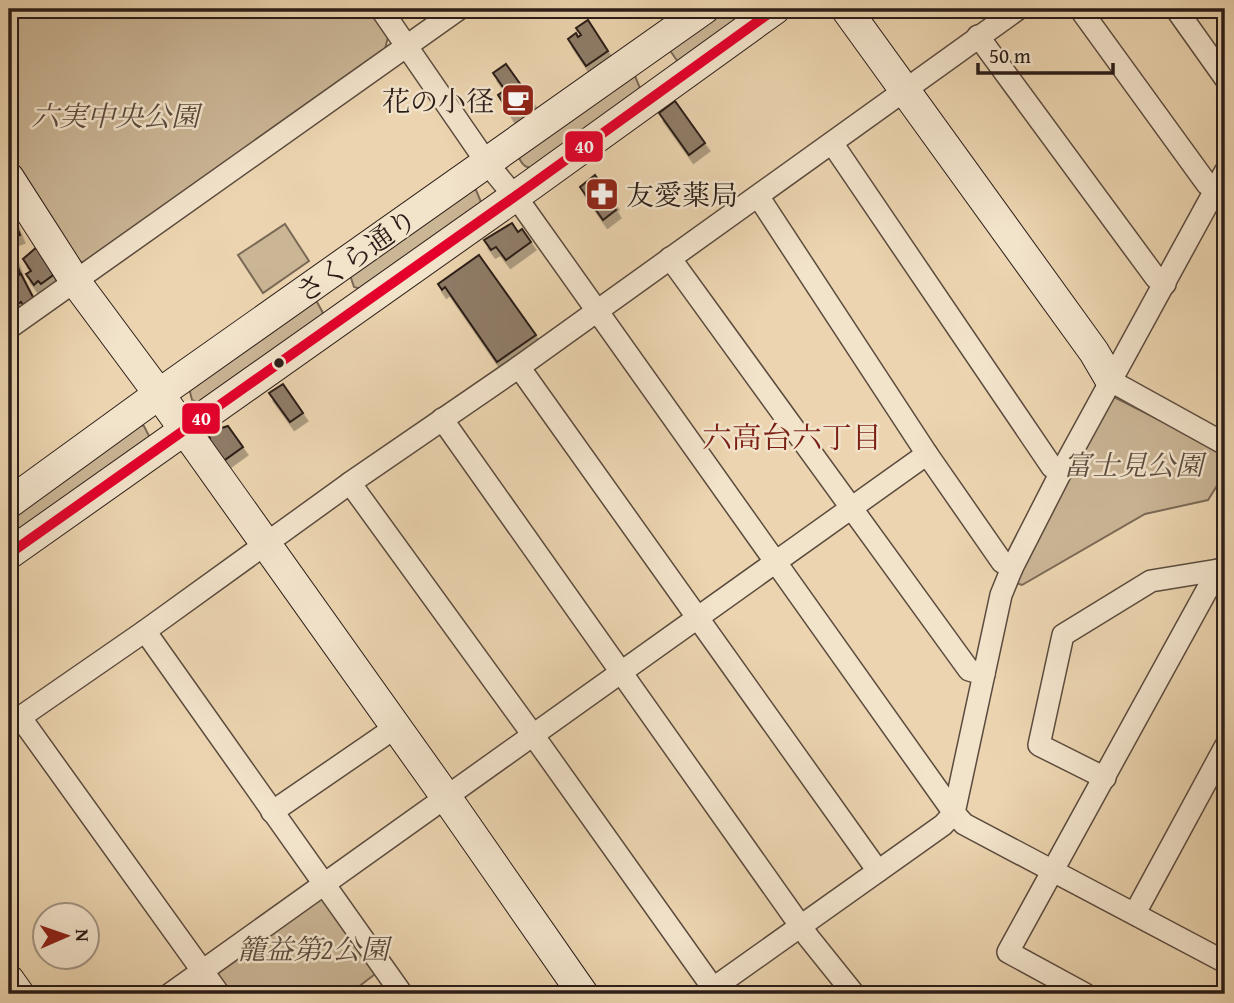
<svg xmlns="http://www.w3.org/2000/svg" width="1234" height="1003" font-family="'Gentium Book Plus','Noto Serif JP',serif">
<defs>
<filter id="shadow"><feDropShadow dx="4.5" dy="8" stdDeviation="0" flood-color="#0004"/></filter>
</defs>
<rect width="100%" height="100%" fill="#ebd4af"/>
<filter id="stains"><feTurbulence type="fractalNoise" baseFrequency=".00286" numOctaves="4"/><feColorMatrix values="0 0 0 0 .2 0 0 0 0 .09 0 0 0 0 .02 0 0 0 .5 -.17"/></filter>
<radialGradient id="worn" r=".72"><stop offset=".6" stop-color="#630" stop-opacity="0"/><stop offset="1" stop-color="#630" stop-opacity=".3"/></radialGradient>
<g fill="#cab595" stroke="#7a6956" stroke-width="2">
<path d="M 9,9 L 368,9 L 388,37 L 384,53 L 87,263 L 74,261 L 18,173 L 9,148 Z"/>
<path d="M 720,9 L 760,9 L 678,62 L 669,49 L 674,42 Z"/>
<path d="M 635,76 L 640,88 L 637,93 L 534,168 C 524,168 522,164 518,156 Z"/>
<path d="M 471,189 L 476,190 L 481,202 L 479,207 L 361,289 L 354,287 L 350,275 Z"/>
<path d="M 285,224 L 309,261 L 263,293 L 238,255 Z"/>
<path d="M 313,300 L 317,302 L 323,313 L 320,319 L 202,404 L 192,400 L 189,388 Z"/>
<path d="M 1114,397 L 1225,453 L 1225,473 L 1208,500 L 1145,514 L 1022,585 L 1013,582 L 1070,474 Z"/>
<path d="M 140,425 L 144,426 L 150,438 L 9,539 L 9,513 Z"/>
<path d="M 324,884 L 383,968 L 349,994 L 219,994 L 202,971 Z"/>
</g>
<g fill="#8f7c67" stroke="#2b1d18" stroke-width="2" filter="url(#shadow)">
<path d="M 588,20 L 608,51 L 586,66 L 568,39 L 576,33 L 578,37 L 581,35 L 576,28 Z"/>
<path d="M 506,64 L 533,102 L 511,115 L 498,95 L 505,90 L 493,73 Z"/>
<path d="M 675,101 L 705,143 L 689,155 L 659,113 Z"/>
<path d="M 595,175 L 614,202 L 612,203 L 616,210 L 603,220 L 580,187 Z"/>
<path d="M 13,217 L 20,235 L 9,239 L 9,219 Z"/>
<path d="M 512,223 L 518,232 L 522,229 L 531,242 L 506,260 L 496,247 L 491,250 L 484,240 Z"/>
<path d="M 38,246 L 56,273 L 41,284 L 38,281 L 34,285 L 26,274 L 31,271 L 23,259 Z"/>
<path d="M 11,248 L 20,273 L 9,277 L 9,249 Z"/>
<path d="M 479,255 L 536,335 L 497,362 L 445,287 L 442,290 L 438,284 Z"/>
<path d="M 21,274 L 34,299 L 23,305 L 21,302 L 15,306 L 9,293 L 9,281 Z"/>
<path d="M 283,384 L 303,413 L 290,422 L 269,393 Z"/>
<path d="M 228,426 L 243,447 L 222,462 L 206,441 L 210,438 L 208,435 L 215,430 Z"/>
</g>
<g fill="none" stroke-linecap="round" stroke-linejoin="round">
<g stroke="#5b4b3e" stroke-width="24">
<g id="street">
<path d="M 381,9 L 487,163 L 524,208 L 954,813 L 964,824 L 1225,962"/>
<path d="M 1080,9 L 1207,184 L 1216,191"/>
<path d="M 1176,9 L 1225,78"/>
<path d="M 978,36 L 1156,278 L 1165,284"/>
<path d="M 832,143 L 1052,467 L 1061,472"/>
<path d="M 758,196 L 927,454 L 1002,562 L 1012,568"/>
<path d="M 670,258 L 969,670 L 984,674"/>
<path d="M 9,328 L 459,9"/>
<path d="M 519,367 L 878,871"/>
<path d="M 1111,381 L 1225,444"/>
<path d="M 442,419 L 809,938 L 854,994"/>
<path d="M 350,483 L 533,735 L 713,988"/>
<path d="M 145,631 L 402,994"/>
<path d="M 20,717 L 219,994"/>
<path d="M 9,725 L 145,631 L 350,483 L 519,367 L 1018,9"/>
<path d="M 1105,778 L 1039,745 L 1063,635 L 1151,581 L 1218,570 L 1225,574"/>
<path d="M 272,812 L 396,727"/>
<path d="M 1135,913 L 1225,747"/>
<path d="M 170,994 L 927,454"/>
<path d="M 705,994 L 943,825 L 954,813 L 1001,595 L 1012,568 L 1061,472 L 1225,172"/>
<path d="M 1085,994 L 1008,952 L 1218,570"/>
</g>
</g>
<g stroke="#2b1d18" stroke-width="32">
<g id="secondary">
<path d="M 846,9 L 1094,352 L 1111,381"/>
<path d="M 9,178 L 75,281 L 159,394 L 446,797 L 583,994"/>
<path d="M 9,503 L 159,394 L 704,9"/>
<path d="M 9,554 L 531,185 L 775,9"/>
<path d="M 9,980 L 19,994"/>
</g>
</g>
<use href="#street" stroke="#f2e3cb" stroke-width="21"/>
<use href="#secondary" stroke="#f2e3cb" stroke-width="30"/>
<g stroke="#f2e3cb" stroke-width="16">
<path id="bus-1" d="M 9,554 L 531,185 L 775,9"/>
</g>
<use href="#bus-1" stroke="#e4002b" stroke-width="10"/>
</g>
<defs>
<g id="cafe-square" transform="scale(1.75)"><rect x="-9" y="-9" width="18" height="18" rx="4" fill="#8f2418" stroke="#f2e3cb"/><path d="M-5.5-4.5H6V0H3Q3 3.5 0 3.5H-2.5Q-5.5 3.5-5.5 0ZM3-3.2v2h1.7v-2ZM-6 4.5H4V6H-6Z" fill="#fff"/></g>
<g id="pharmacy-square" transform="scale(1.75)"><rect x="-9" y="-9" width="18" height="18" rx="4" fill="#8f2418" stroke="#f2e3cb"/><path d="M-2-6h4v4h4v4h-4v4h-4v-4h-4v-4h4Z" fill="#fff"/></g>
</defs>
<g fill-rule="evenodd">
<use href="#cafe-square" x="518" y="100"/>
<use href="#pharmacy-square" x="602" y="194"/>
</g>
<circle fill="#2b1d18" stroke="#f2e3cb" stroke-width="2.5" cx="279" cy="363" r="6"/>
<g text-anchor="middle" dominant-baseline="central" stroke-width="5" stroke-linejoin="round" paint-order="stroke">
<g font-size="28" fill="#2b1d18" stroke="#f2e3cb" text-anchor="end">
<text x="494" y="100">花の小径</text>
<text x="626" y="194" text-anchor="start">友愛薬局</text>
</g>
<g font-size="28" font-style="italic" fill="#5b4b3e" stroke="#f2e3cb">
<text x="115" y="115">六実中央公園</text>
<text x="1133" y="464">富士見公園</text>
<text x="313" y="948">籠益第2公園</text>
</g>
<g font-size="28" fill="#2b1d18" stroke="#f2e3cb">
<text transform="translate(356 255) rotate(-35)">さくら通り</text>
</g>
<g font-size="30" fill="#7a1f14" stroke="#f2e3cb">
<text x="792" y="437">六高台六丁目</text>
</g>
</g>
<g stroke="#f2e3cb" stroke-width="2.5">
<rect x="564" y="130" width="40" height="33" rx="7" fill="#e4002b"/>
<rect x="181" y="402" width="40" height="33" rx="7" fill="#e4002b"/>
</g>
<g font-size="19" text-anchor="middle" font-weight="bold" fill="#fff">
<text x="584" y="153">40</text>
<text x="201" y="425">40</text>
</g>
<rect width="1234" height="1003" fill="none" stroke="#ebd4af" stroke-width="35"/>
<rect x="10" y="10" width="1213" height="982" fill="none" stroke="#2b1d18" stroke-width="3.5"/>
<rect x="18" y="18" width="1199" height="968" fill="none" stroke="#2b1d18" stroke-width="2"/>
<g transform="translate(66 936) rotate(88)"><circle r="33" fill="#f2e3cb" stroke="#a29483" stroke-width="2"/>
<path d="M0-5L12 26L0 18L-12 26Z" fill="#8f2418"/>
<text y="-10" font-size="19" font-weight="bold" text-anchor="middle" fill="#2b1d18">N</text>
</g>
<path d="M978 63v10h135v-10" fill="none" stroke="#2b1d18" stroke-width="3.5"/>
<text x="989" y="63" font-size="21" fill="#2b1d18" stroke="#f2e3cb" stroke-width="5" paint-order="stroke">50 m</text>
<rect width="100%" height="100%" filter="url(#stains)"/>
<rect width="100%" height="100%" fill="url(#worn)"/>
</svg>
